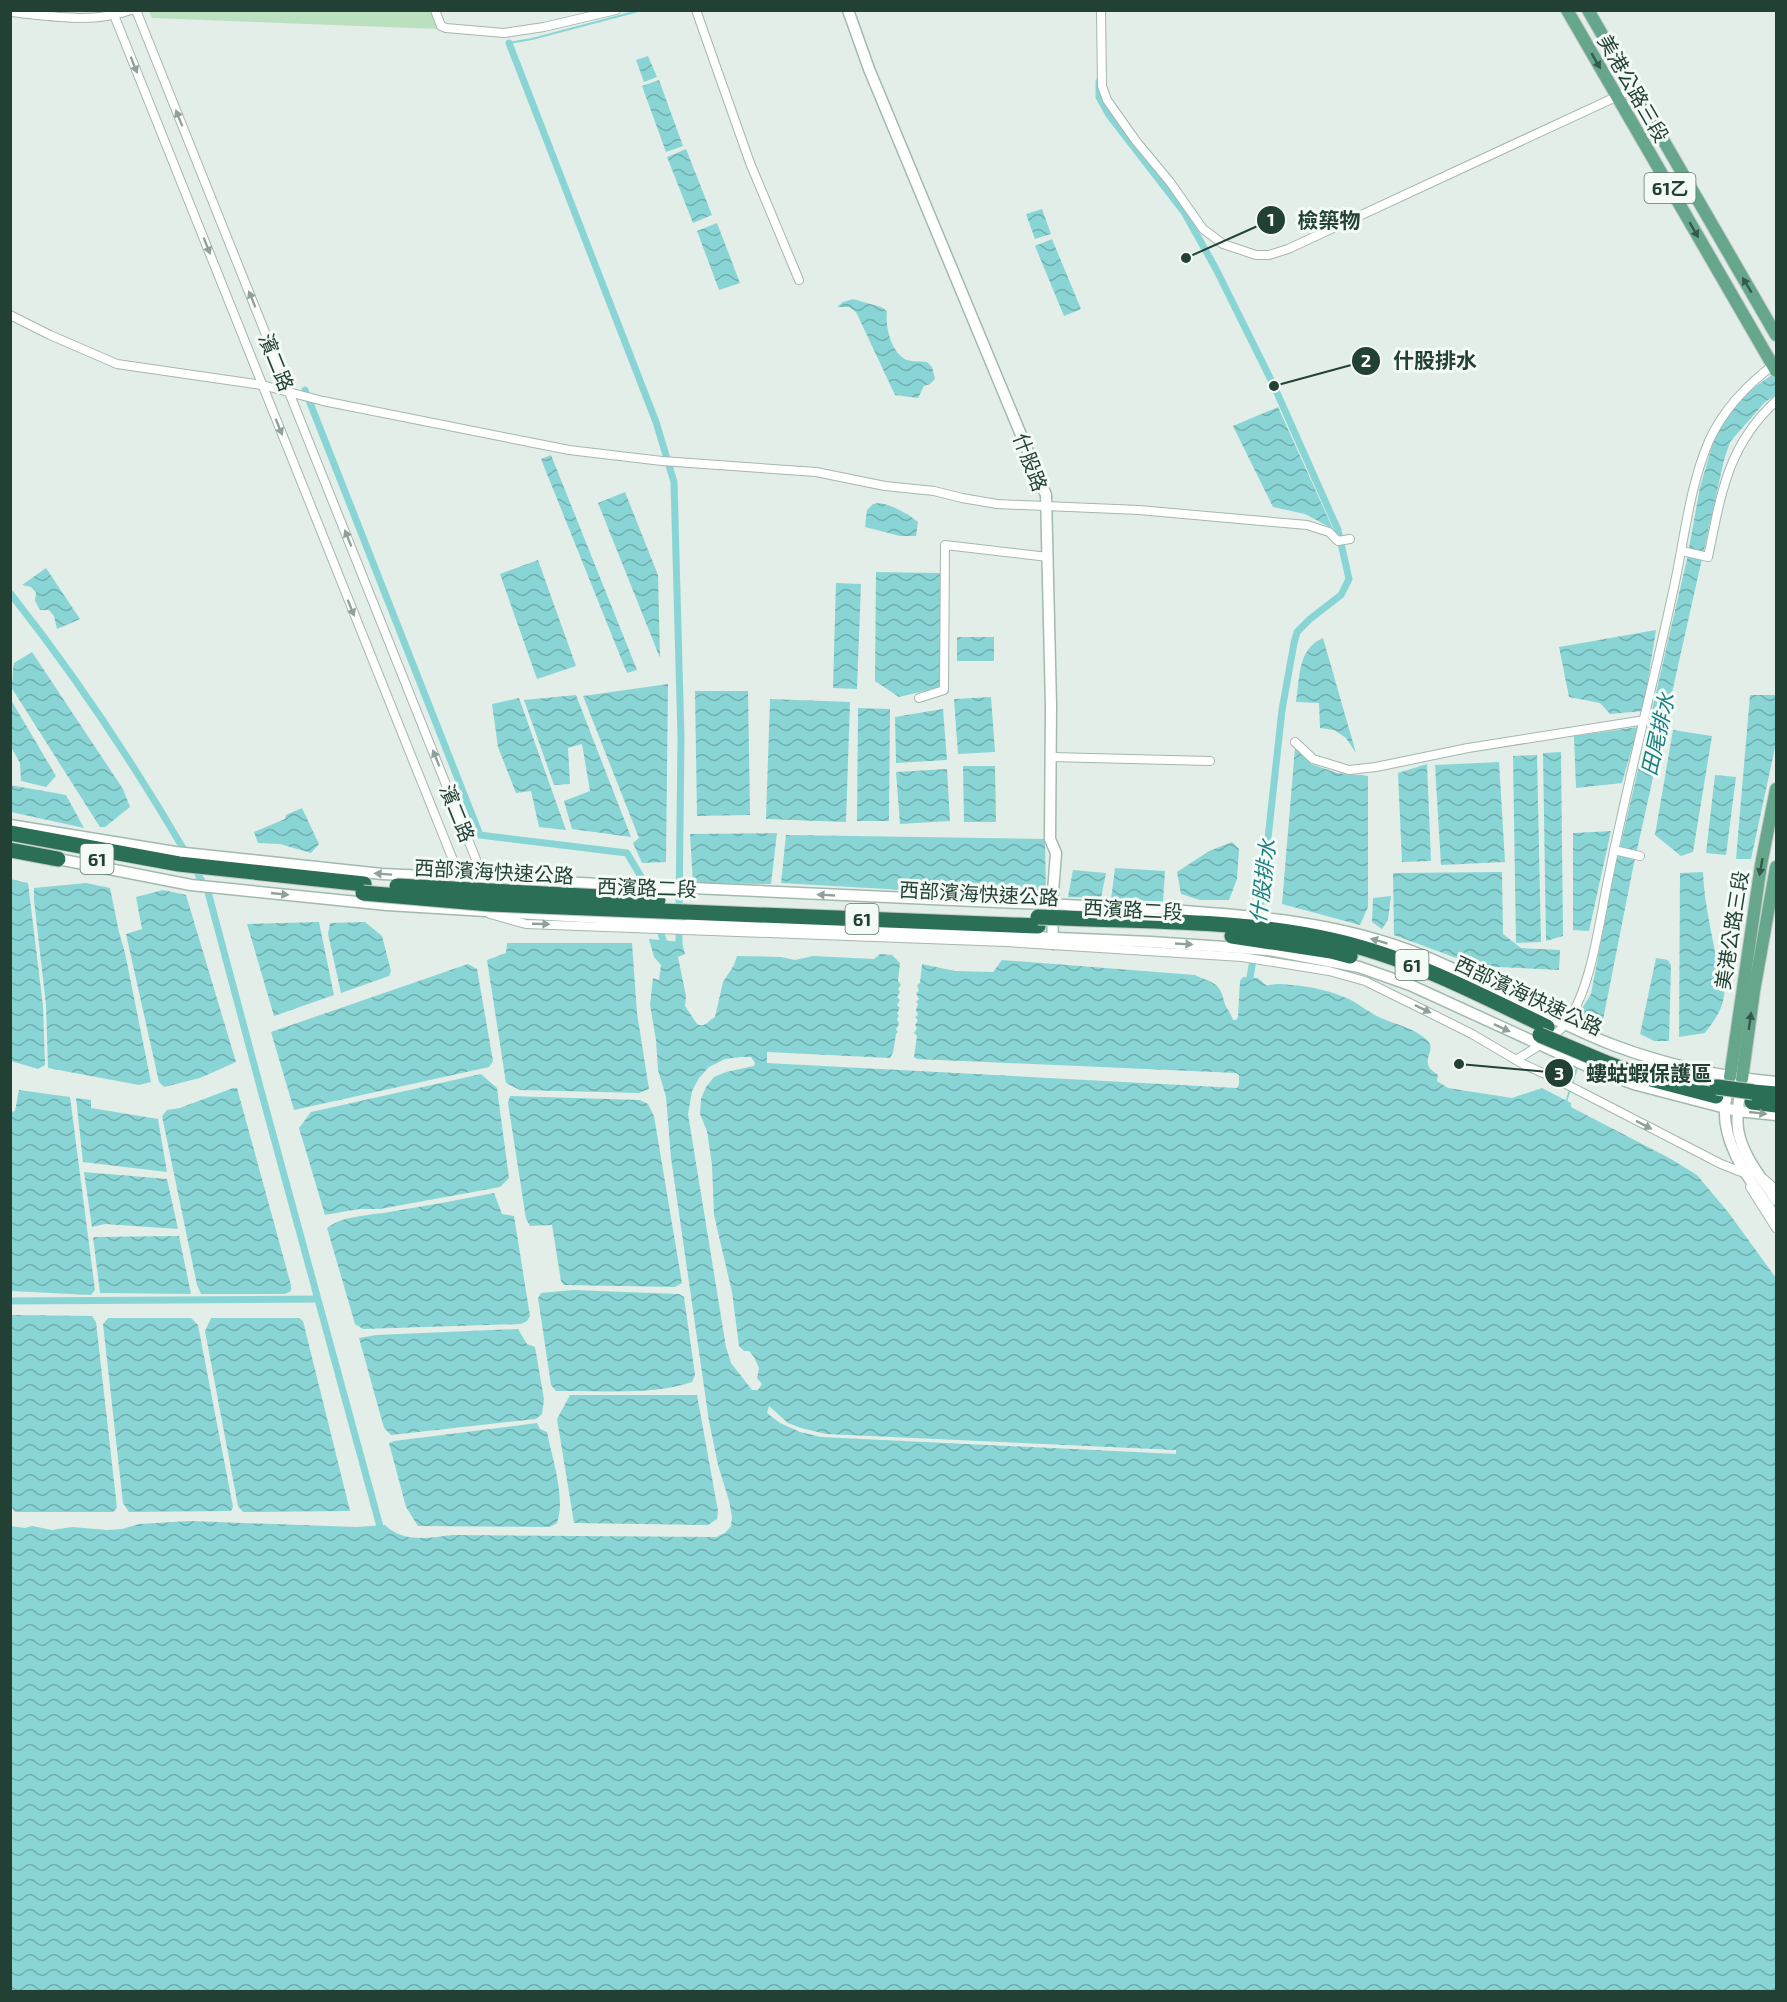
<svg xmlns="http://www.w3.org/2000/svg" width="1787" height="2002" font-family="'Exo 2','Noto Sans TC',sans-serif">
<defs>
<pattern id="water-waves" width="16" height="10" patternUnits="userSpaceOnUse" patternTransform="scale(1.5)"><rect width="16" height="10" fill="#89d5d6"/><path d="M0 5q4-4 8 0t8 0" fill="none" stroke="#70aeae"/></pattern>
</defs>
<rect width="100%" height="100%" fill="#e3eee8"/>
<path fill="#bbe0c0" d="M 149,11 L 431,11 L 438,29 L 152,18 Z"/>
<g fill="url(#water-waves)">
<path d="M 648,56 L 657,77 L 644,82 L 636,60 Z"/>
<path d="M 659,80 L 683,146 L 666,152 L 642,86 Z"/>
<path d="M 686,149 L 712,215 L 693,223 L 667,157 Z"/>
<path d="M 1042,209 L 1051,234 L 1035,239 L 1026,214 Z"/>
<path d="M 717,223 L 740,283 L 719,290 L 697,231 Z"/>
<path d="M 1052,239 L 1081,309 L 1064,316 L 1035,246 Z"/>
<path d="M 853,299 L 881,307 L 887,311 C 885,327 891,353 907,360 C 913,362 921,361 927,362 L 932,367 L 935,379 L 930,384 L 924,386 L 918,398 L 895,395 L 856,312 L 849,307 L 837,307 L 843,302 Z"/>
<path d="M 1776,372 L 1776,395 L 1765,402 L 1730,442 L 1724,460 L 1634,863 L 1601,1030 L 1576,1018 L 1591,994 L 1615,869 L 1687,559 L 1700,487 L 1713,443 L 1724,421 L 1748,392 Z"/>
<path d="M 1278,407 L 1333,529 L 1305,514 L 1273,507 L 1233,426 Z"/>
<path d="M 551,455 L 637,670 L 627,673 L 541,459 Z"/>
<path d="M 625,492 L 658,575 L 660,658 L 598,503 Z"/>
<path d="M 879,503 C 892,505 907,513 918,522 L 916,536 L 900,536 L 865,527 L 867,510 L 873,504 Z"/>
<path d="M 538,560 L 576,666 L 537,679 L 500,574 Z"/>
<path d="M 46,568 L 80,619 L 57,629 L 54,616 L 49,610 L 40,610 L 35,601 L 36,592 L 31,587 L 22,585 Z"/>
<path d="M 876,572 L 941,573 L 941,687 L 899,697 L 875,681 Z"/>
<path d="M 836,583 L 861,584 L 857,689 L 833,688 Z"/>
<path d="M 1656,630 L 1643,711 L 1610,714 L 1600,703 L 1569,697 L 1559,647 Z"/>
<rect x="957" y="637" width="37" height="24"/>
<path d="M 1323,638 L 1356,753 L 1346,738 L 1334,730 L 1320,728 L 1319,703 L 1296,702 C 1300,678 1297,649 1323,638 Z"/>
<path d="M 32,652 L 123,789 L 130,807 L 105,827 L 100,827 L 11,687 C 14,678 12,671 14,663 Z"/>
<path d="M 668,684 L 666,862 L 642,863 L 633,843 L 639,838 L 583,696 Z"/>
<path d="M 695,691 L 748,691 L 750,815 L 697,816 Z"/>
<path d="M 576,695 L 631,837 L 572,829 L 564,801 L 590,791 L 582,744 L 568,748 L 570,784 L 554,785 L 524,700 Z"/>
<path d="M 1750,695 L 1776,695 L 1776,743 L 1751,859 L 1736,859 Z"/>
<path d="M 991,697 L 995,752 L 958,754 L 954,699 Z"/>
<path d="M 519,698 L 566,830 L 539,827 L 531,791 L 516,793 L 498,747 L 492,704 Z"/>
<path d="M 770,699 L 850,702 L 846,822 L 766,819 Z"/>
<path d="M 11,700 L 56,776 L 46,787 L 21,781 L 20,763 L 11,747 Z"/>
<path d="M 858,708 L 890,709 L 889,821 L 857,821 Z"/>
<path d="M 943,709 L 947,760 L 896,763 L 895,717 Z"/>
<path d="M 1638,727 L 1622,783 L 1576,788 L 1574,736 Z"/>
<path d="M 1673,730 L 1712,736 L 1693,852 L 1681,856 L 1655,835 Z"/>
<path d="M 1295,748 L 1311,764 L 1337,773 L 1368,776 L 1368,907 L 1360,925 L 1282,904 Z"/>
<path d="M 1561,752 L 1563,936 L 1546,941 L 1543,753 Z"/>
<path d="M 1537,755 L 1541,942 L 1516,943 L 1513,756 Z"/>
<path d="M 1499,762 L 1505,862 L 1441,865 L 1435,765 Z"/>
<path d="M 1427,764 L 1431,861 L 1402,862 L 1398,773 Z"/>
<path d="M 963,766 L 995,766 L 996,822 L 964,822 Z"/>
<path d="M 947,769 L 950,821 L 900,824 L 896,772 Z"/>
<path d="M 1715,775 L 1736,777 L 1726,855 L 1706,853 Z"/>
<path d="M 10,785 L 66,795 L 84,828 L 11,812 Z"/>
<path d="M 302,808 L 319,844 L 311,853 L 280,844 L 258,843 L 254,832 L 285,819 L 286,815 Z"/>
<path d="M 1611,831 L 1589,931 L 1573,930 L 1573,833 Z"/>
<path d="M 777,833 L 771,884 L 693,883 L 690,834 Z"/>
<path d="M 786,835 L 1045,839 L 1046,898 L 781,883 Z"/>
<path d="M 1232,842 L 1239,849 L 1237,879 L 1229,900 L 1200,900 L 1181,894 L 1177,872 L 1209,851 Z"/>
<path d="M 1115,868 L 1165,871 L 1163,902 L 1111,900 Z"/>
<path d="M 1073,870 L 1106,873 L 1101,898 L 1068,897 Z"/>
<path d="M 1502,872 L 1503,934 L 1521,948 L 1560,950 L 1559,970 L 1478,966 L 1394,935 L 1393,873 Z"/>
<path d="M 1703,872 C 1704,904 1713,937 1718,969 C 1719,978 1726,987 1724,996 C 1722,1011 1713,1022 1705,1033 L 1679,1037 L 1680,873 Z"/>
<path d="M 10,879 L 28,883 L 43,1006 L 45,1065 L 38,1069 L 11,1061 Z"/>
<path d="M 86,883 L 110,888 L 119,932 L 125,953 L 151,1082 L 139,1085 L 48,1068 L 46,1005 L 34,900 L 34,888 Z"/>
<path d="M 163,890 L 186,895 L 236,1062 L 200,1078 L 164,1087 L 159,1082 L 126,934 L 142,929 L 136,897 Z"/>
<path d="M 1391,896 L 1388,920 L 1382,929 L 1372,922 L 1373,898 Z"/>
<path d="M 319,922 L 334,995 L 274,1016 L 247,924 Z"/>
<path d="M 365,922 L 382,936 L 391,971 L 389,976 L 341,993 L 328,934 L 330,923 Z"/>
<path d="M 649,939 L 682,942 L 685,954 L 678,957 L 686,996 L 685,1006 L 697,1024 C 705,1028 708,1021 715,1017 L 723,982 L 734,965 L 737,956 L 781,957 L 795,960 L 813,956 L 874,959 L 880,954 L 892,955 L 900,963 L 898,981 L 901,985 L 898,989 L 900,992 L 897,997 L 900,1000 L 897,1005 L 900,1008 L 897,1013 L 899,1016 L 897,1019 L 899,1024 L 896,1029 L 898,1032 L 896,1034 L 893,1053 L 890,1058 L 767,1052 L 767,1063 L 1237,1088 L 1239,1084 L 1239,1075 L 1236,1073 L 917,1059 L 914,1057 L 917,1036 L 914,1033 L 917,1028 L 915,1025 L 918,1020 L 915,1017 L 918,1015 L 916,1010 L 918,1004 L 916,1002 L 919,999 L 916,993 L 919,991 L 917,985 L 920,983 L 922,964 L 955,971 L 993,972 L 1002,960 L 1195,975 C 1212,983 1220,982 1224,1001 C 1225,1007 1231,1013 1233,1020 L 1236,1020 L 1238,1017 L 1240,981 L 1243,977 L 1258,978 L 1267,986 C 1275,983 1282,984 1290,985 C 1310,986 1331,991 1349,999 C 1360,1005 1370,1013 1381,1018 C 1397,1025 1414,1028 1427,1040 C 1439,1052 1415,1061 1438,1075 L 1437,1081 L 1448,1088 L 1512,1098 L 1542,1088 L 1571,1103 L 1571,1107 L 1671,1159 L 1697,1175 L 1728,1212 L 1776,1278 L 1776,1991 L 11,1991 L 10,1526 L 25,1528 L 32,1526 L 52,1530 L 72,1527 L 107,1530 L 122,1529 L 139,1524 L 190,1521 L 356,1527 L 385,1525 C 403,1543 429,1538 452,1535 L 716,1537 L 725,1533 L 731,1526 L 732,1517 L 729,1501 L 718,1465 L 709,1421 L 671,1158 L 666,1097 L 658,1070 L 656,1040 L 650,1005 L 653,978 L 659,980 L 661,965 L 654,957 Z"/>
<path d="M 507,943 L 632,943 L 637,1013 L 649,1089 L 639,1093 L 520,1090 L 506,1083 L 487,960 L 506,953 Z"/>
<path d="M 1656,958 L 1668,960 L 1671,965 L 1669,1041 L 1654,1041 L 1640,1034 Z"/>
<path d="M 468,964 L 477,969 L 493,1061 L 489,1067 L 294,1110 L 271,1032 Z"/>
<path d="M 481,1074 L 497,1088 L 509,1178 L 500,1187 L 380,1209 L 359,1209 L 325,1215 L 299,1128 L 311,1112 Z"/>
<path d="M 233,1088 L 237,1088 L 291,1285 L 291,1291 L 285,1294 L 201,1294 L 197,1285 L 162,1116 L 167,1110 L 180,1108 Z"/>
<path d="M 19,1090 L 70,1097 L 95,1290 L 91,1295 L 11,1291 L 10,1112 L 15,1111 Z"/>
<path d="M 510,1096 L 640,1100 L 648,1104 L 654,1116 L 682,1283 L 675,1287 L 564,1285 L 561,1281 L 552,1225 L 530,1226 L 526,1219 L 508,1103 Z"/>
<path d="M 76,1098 L 91,1100 L 91,1108 L 158,1119 L 167,1172 L 83,1162 Z"/>
<path d="M 84,1172 L 167,1179 L 178,1229 L 105,1224 L 92,1227 Z"/>
<path d="M 494,1193 L 502,1214 L 514,1216 L 530,1316 L 527,1321 L 521,1324 L 363,1329 L 355,1324 L 327,1228 C 345,1215 367,1216 389,1212 C 424,1206 459,1200 494,1193 Z"/>
<path d="M 179,1236 L 191,1294 L 100,1293 L 93,1237 Z"/>
<path d="M 573,1290 L 679,1294 L 684,1297 L 695,1375 L 692,1382 C 652,1396 599,1390 556,1391 L 551,1385 L 538,1298 L 541,1293 Z"/>
<path d="M 11,1315 L 92,1316 L 96,1322 L 117,1508 L 113,1512 L 15,1512 L 11,1507 Z"/>
<path d="M 108,1318 L 191,1318 L 198,1325 L 233,1507 L 231,1511 L 129,1512 L 123,1503 L 103,1324 Z"/>
<path d="M 211,1318 L 299,1318 L 303,1321 L 350,1511 L 243,1512 L 238,1506 L 205,1331 Z"/>
<path d="M 518,1329 L 527,1344 L 535,1347 L 544,1399 L 542,1414 L 536,1419 L 391,1435 L 384,1428 L 359,1338 L 376,1335 Z"/>
<path d="M 570,1395 L 697,1395 L 718,1511 L 717,1519 L 708,1525 L 574,1523 L 557,1419 Z"/>
<path d="M 537,1423 L 540,1429 L 547,1432 C 552,1458 566,1498 557,1523 L 550,1527 L 418,1526 L 406,1507 L 389,1443 L 394,1441 Z"/>
</g>
<g fill="#e3eee8">
<path d="M 741,1057 L 751,1057 L 755,1063 L 754,1066 L 726,1072 L 714,1077 L 706,1087 L 701,1099 L 700,1114 L 707,1131 L 712,1165 L 714,1215 L 732,1292 L 739,1346 L 744,1351 L 749,1351 L 754,1357 L 759,1368 L 757,1378 L 762,1384 L 758,1390 L 752,1390 L 731,1363 L 726,1347 L 688,1114 L 692,1091 L 699,1078 L 709,1067 L 725,1059 Z"/>
<path d="M 769,1406 L 788,1423 L 801,1428 L 826,1434 L 1176,1450 L 1176,1454 L 821,1437 L 800,1432 L 780,1423 L 767,1413 Z"/>
</g>
<g fill="none" stroke-linecap="round" stroke-linejoin="round">
<g stroke="#89d5d6" stroke-width="2">
<path d="M 509,43 L 532,39 L 642,10"/>
<path d="M 1566,1102 L 1578,1065"/>
</g>
<g stroke="#89d5d6" stroke-width="7">
<path d="M 509,43 L 656,422 L 674,482 L 681,738 L 679,913"/>
<path d="M 1099,82 L 1099,97 L 1109,115 L 1184,212 L 1216,269 L 1274,386 L 1338,530 L 1349,579 L 1341,595 L 1310,619 L 1297,632 L 1294,643 L 1282,710 L 1259,920"/>
<path d="M 305,390 L 480,835 L 627,853 L 643,880 L 646,888"/>
<path d="M 10,593 C 75,675 134,764 187,855"/>
<path d="M 194,867 L 208,892 L 263,1098 L 382,1534"/>
<path d="M 659,927 L 663,940"/>
<path d="M 679,942 L 679,927"/>
<path d="M 1250,977 L 1254,955"/>
<path d="M 10,1301 L 317,1299"/>
</g>
<g stroke="#a5b7ae" stroke-width="10">
<g id="street">
<path d="M 112,10 L 461,880"/>
<path d="M 136,10 L 485,882"/>
<path d="M 435,10 L 441,26 L 446,28 L 504,33 L 544,27 L 616,10"/>
<path d="M 696,10 L 750,163 L 799,280"/>
<path d="M 1101,10 L 1102,86 L 1107,100 L 1136,141 L 1170,182 L 1203,229 L 1223,244 L 1256,255 L 1269,255 L 1288,249 L 1633,89"/>
<path d="M 10,12 C 51,16 92,24 131,10"/>
<path d="M 10,315 L 50,335 L 117,364 L 262,385 L 323,401 L 569,450 L 662,461 L 816,472 L 885,486 L 934,491 L 962,498 L 997,504 L 1139,510 L 1307,525 L 1329,532 L 1338,541 L 1350,539"/>
<path d="M 1682,551 L 1708,557 C 1721,495 1727,446 1776,401"/>
<path d="M 919,698 L 944,690 L 945,545 L 1048,557"/>
<path d="M 1295,742 L 1313,759 L 1349,770 L 1376,767 L 1468,748 L 1645,720"/>
<path d="M 1051,757 L 1210,761"/>
<path d="M 1614,850 L 1640,856"/>
<path d="M 490,914 L 526,924 L 1006,942 L 1242,957 L 1329,971 L 1365,981 L 1424,1010 L 1472,1034 L 1523,1064 L 1556,1079 L 1721,1164 L 1749,1175"/>
<path d="M 1516,1060 C 1532,1050 1556,1037 1567,1022 C 1592,988 1600,917 1609,875 C 1628,781 1652,689 1672,596 C 1684,545 1688,490 1709,441 C 1723,410 1749,383 1776,363"/>
<path d="M 1764,1179 L 1776,1190"/>
<path d="M 1750,1187 L 1776,1228"/>
</g>
</g>
<g stroke="#a1baae" stroke-width="13">
<g id="secondary">
<path d="M 848,10 L 869,69 L 1046,495 L 1051,706 L 1050,839 L 1056,853 L 1052,905 L 1053,944"/>
<path d="M 10,825 L 175,852 L 382,874 L 1152,909 C 1244,915 1337,920 1424,956 C 1488,982 1548,1020 1613,1045 C 1666,1065 1721,1077 1776,1082"/>
<path d="M 52,860 L 58,859 L 191,885 L 387,905 L 633,920 L 1151,942 L 1269,950 L 1359,967 L 1410,985 L 1600,1072 L 1637,1085 L 1737,1111 L 1776,1115"/>
<path d="M 1729,1083 C 1728,1090 1726,1098 1725,1106 C 1722,1149 1754,1184 1776,1218"/>
<path d="M 1741,1086 C 1739,1100 1736,1114 1738,1129 C 1742,1156 1762,1178 1776,1200"/>
</g>
</g>
<g stroke="#c1cac6" stroke-width="14">
<g id="primary">
<path d="M 1567,10 L 1776,371"/>
<path d="M 1588,10 L 1776,335"/>
<path d="M 1730,1077 L 1761,865 L 1776,789"/>
<path d="M 1742,1079 L 1754,991 L 1776,867"/>
</g>
</g>
<g stroke="#c1cac6" stroke-width="17">
<g id="highway">
<path d="M 10,833 L 179,864 L 364,884"/>
<path d="M 10,850 L 58,859"/>
<path d="M 685,912 L 1038,926"/>
<path d="M 1065,918 C 1154,922 1245,920 1332,940 C 1408,957 1477,993 1547,1027"/>
<path d="M 1232,936 L 1331,951 L 1350,956"/>
<path d="M 1604,1062 L 1647,1078 L 1716,1096"/>
<path d="M 1753,1092 L 1776,1094"/>
<path d="M 1752,1102 L 1776,1105"/>
</g>
</g>
<use href="#street" stroke="#fff" stroke-width="8"/>
<use href="#secondary" stroke="#fff" stroke-width="10"/>
<use href="#primary" stroke="#66a68b" stroke-width="12"/>
<use href="#highway" stroke="#2c6f57" stroke-width="15"/>
<g stroke="#c1cac6" stroke-width="17" stroke-linecap="butt">
<g id="highway-bridge">
<path d="M 397,886 L 658,900"/>
<path d="M 363,893 L 490,904 L 685,912"/>
<path d="M 1038,917 L 1065,918"/>
<path d="M 1540,1035 L 1604,1062"/>
<path d="M 1717,1087 L 1753,1092"/>
</g>
</g>
<use href="#highway-bridge" stroke="#2c6f57" stroke-width="15"/>
</g>
<defs><path id="oneway-solid" d="M-6-.8H1V-3.2L6.5 0L1 3.2V.8H-6Z" transform="scale(1.5)"/></defs>
<g fill="#335a4a">
<use href="#oneway-solid" transform="translate(1596 61) rotate(60)"/>
<use href="#oneway-solid" transform="translate(1694 230) rotate(60)"/>
<use href="#oneway-solid" transform="translate(1747 285) rotate(-121)"/>
<use href="#oneway-solid" transform="translate(1761 867) rotate(100)"/>
<use href="#oneway-solid" transform="translate(1750 1021) rotate(-82)"/>
</g>
<g fill="#90a09a">
<use href="#oneway-solid" transform="translate(134 65) rotate(68)"/>
<use href="#oneway-solid" transform="translate(179 118) rotate(-112)"/>
<use href="#oneway-solid" transform="translate(207 246) rotate(68)"/>
<use href="#oneway-solid" transform="translate(252 299) rotate(-112)"/>
<use href="#oneway-solid" transform="translate(279 427) rotate(68)"/>
<use href="#oneway-solid" transform="translate(348 538) rotate(-112)"/>
<use href="#oneway-solid" transform="translate(351 608) rotate(68)"/>
<use href="#oneway-solid" transform="translate(436 758) rotate(-112)"/>
<use href="#oneway-solid" transform="translate(383 874) rotate(-176)"/>
<use href="#oneway-solid" transform="translate(280 894) rotate(6)"/>
<use href="#oneway-solid" transform="translate(826 895) rotate(-177)"/>
<use href="#oneway-solid" transform="translate(541 924) rotate(2)"/>
<use href="#oneway-solid" transform="translate(1379 941) rotate(-163)"/>
<use href="#oneway-solid" transform="translate(1184 944) rotate(3)"/>
<use href="#oneway-solid" transform="translate(1423 1009) rotate(26)"/>
<use href="#oneway-solid" transform="translate(1502 1028) rotate(25)"/>
<use href="#oneway-solid" transform="translate(1758 1113) rotate(6)"/>
<use href="#oneway-solid" transform="translate(1644 1125) rotate(27)"/>
</g>
<g text-anchor="middle" dominant-baseline="central" stroke-width="6" stroke-linejoin="round" paint-order="stroke">
<g fill="#f4faf6" stroke="#61786e" stroke-width="1.5">
<rect x="1644.5" y="173" width="51" height="30" rx="4.5"/>
<rect x="80.5" y="844" width="33" height="30" rx="4.5"/>
<rect x="845.5" y="904" width="33" height="30" rx="4.5"/>
<rect x="1395.5" y="950" width="33" height="30" rx="4.5"/>
</g>
<g font-size="18" font-weight="bold" fill="#224134">
<text x="1670" y="188">61乙</text>
<text x="97" y="859">61</text>
<text x="862" y="919">61</text>
<text x="1412" y="965">61</text>
</g>
<g font-size="20" fill="#224134" stroke="#f4faf6">
<text transform="translate(1634 88) rotate(60)">美港公路三段</text>
<text transform="translate(277 362) rotate(68)">濱二路</text>
<text transform="translate(1031 462) rotate(69)">什股路</text>
<text transform="translate(458 813) rotate(68)">濱二路</text>
<text transform="translate(494 871) rotate(3)">西部濱海快速公路</text>
<text transform="translate(647 887) rotate(2)">西濱路二段</text>
<text transform="translate(979 893) rotate(3)">西部濱海快速公路</text>
<text transform="translate(1133 909) rotate(3)">西濱路二段</text>
<text transform="translate(1731 930) rotate(-81)">美港公路三段</text>
<text transform="translate(1529 995) rotate(25)">西部濱海快速公路</text>
</g>
<g font-size="21" font-style="italic" fill="#187f80" stroke="#f4faf6">
<text transform="translate(1657 734) rotate(-77)">田尾排水</text>
<text transform="translate(1262 881) rotate(-83)">什股排水</text>
</g>
</g>
<path fill="none" stroke="#224134" stroke-width="2" d="M1186 258L1271 220M1274 386L1366 361M1459 1064L1559 1073"/>
<g fill="#224134" stroke="#f4faf6" stroke-width="2">
<circle cx="1186" cy="258" r="6"/>
<circle cx="1274" cy="386" r="6"/>
<circle cx="1459" cy="1064" r="6"/>
<circle cx="1271" cy="220" r="15"/>
<circle cx="1366" cy="361" r="15"/>
<circle cx="1559" cy="1073" r="15"/>
</g>
<g font-size="18" text-anchor="middle" font-weight="bold" fill="#fff">
<text x="1271" y="226">1</text>
<text x="1366" y="367">2</text>
<text x="1559" y="1080">3</text>
</g>
<g font-size="21" text-anchor="middle" font-weight="bold" fill="#224134" stroke="#f4faf6" stroke-width="6" stroke-linejoin="round" paint-order="stroke">
<text x="1329" y="228">檢築物</text>
<text x="1435" y="368">什股排水</text>
<text x="1649" y="1081">螻蛄蝦保護區</text>
</g>
<rect width="1787" height="2002" fill="none" stroke="#224134" stroke-width="24"/>
</svg>
